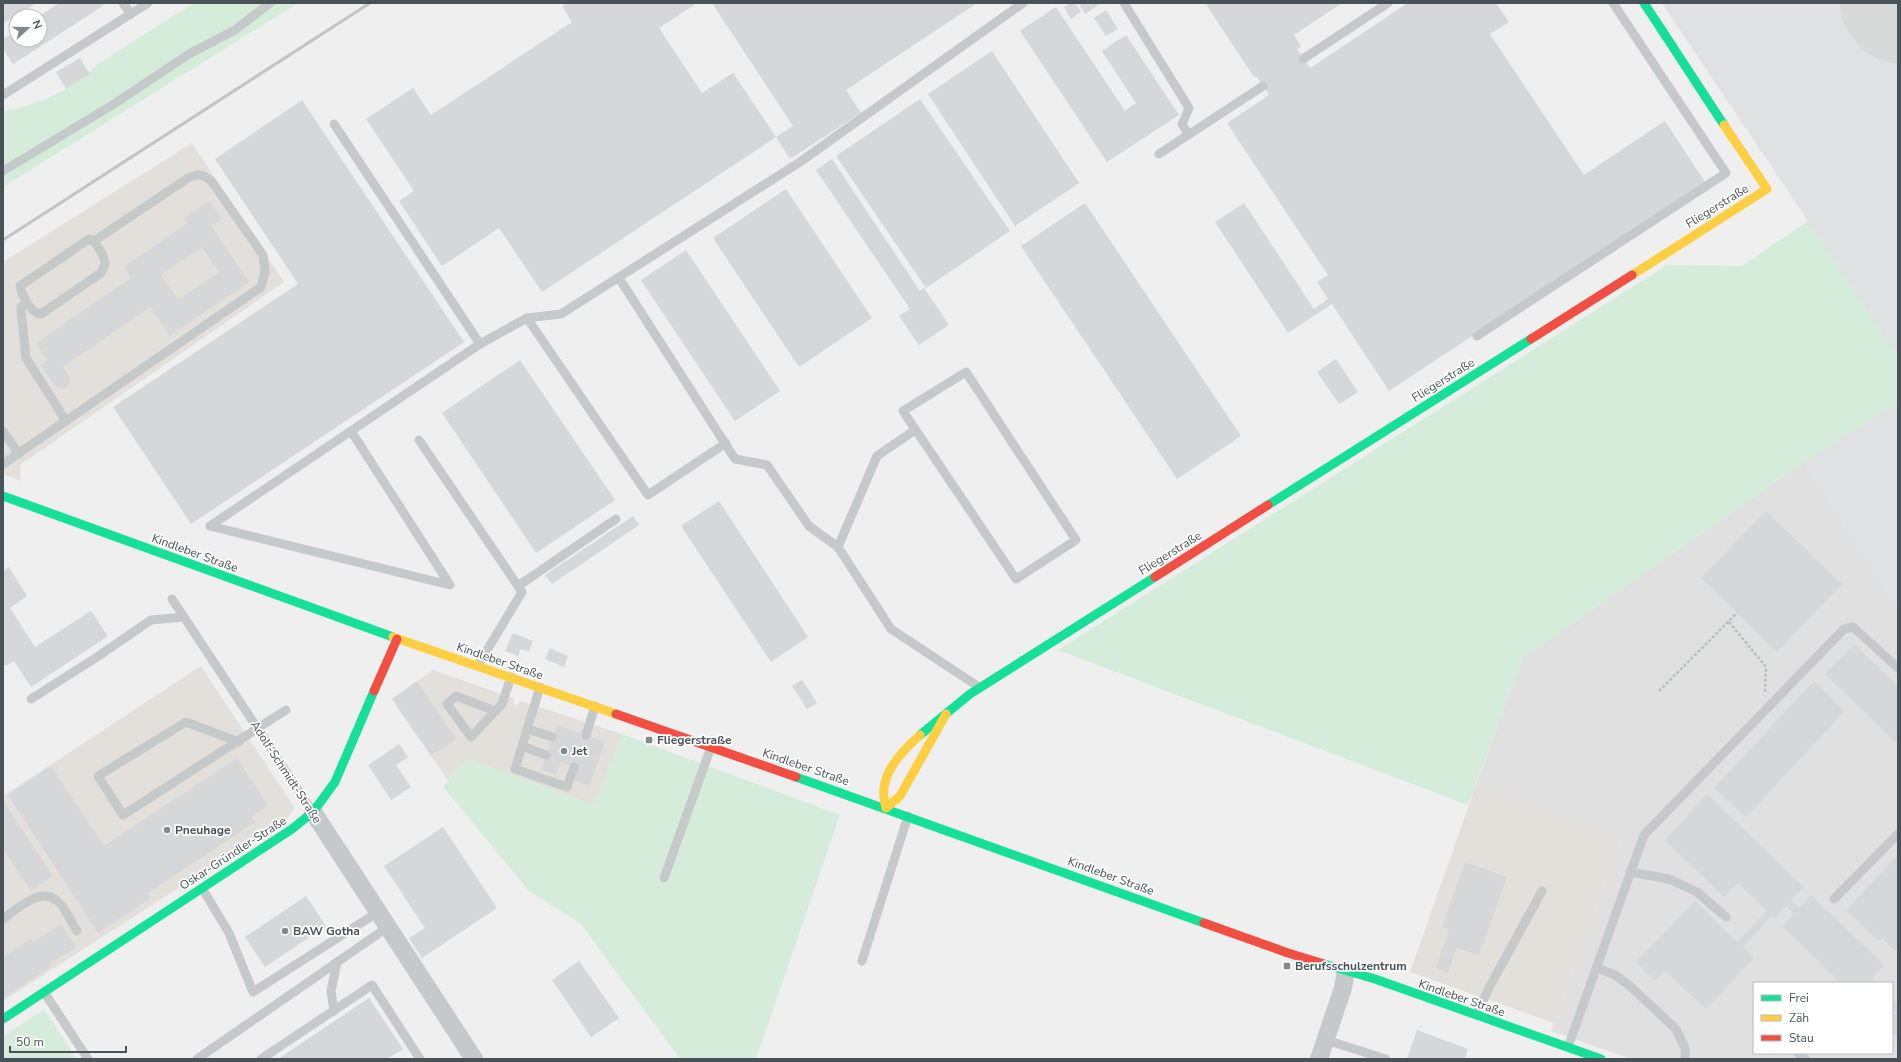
<svg xmlns="http://www.w3.org/2000/svg" width="1901" height="1062" font-family="'Nunito Sans',sans-serif">
<rect width="100%" height="100%" fill="#efefef"/>
<g fill="#e3e0dc">
<path d="M 192,143 L 284,282 L 20,465 L 21,481 L 3,474 L 3,262 Z"/>
<path d="M 201,666 L 294,807 L 293,811 L 287,818 L 3,1001 L 3,796 Z"/>
<path d="M 433,670 L 513,698 L 515,707 L 521,701 L 622,734 L 594,805 L 467,759 L 448,780 L 392,699 Z"/>
<path d="M 1476,785 L 1621,839 L 1554,1023 L 1410,972 Z"/>
</g>
<path fill="#e1e0e0" fill-rule="evenodd" d="M 1804,462 L 1898,610 L 1898,1059 L 1631,1059 L 1551,1031 L 1621,839 L 1476,785 L 1523,658 ZM 1754,983 L 1892,983 L 1892,1053 L 1754,1053 Z"/>
<g fill="#dfe1e2">
<path d="M 1662,3 L 1898,3 L 1898,357 L 1808,221 Z"/>
<path d="M 1898,402 L 1898,610 L 1804,462 Z"/>
</g>
<g fill="#d5ecda">
<path d="M 194,3 L 298,3 L 3,187 L 3,112 C 37,104 76,90 99,63 Z"/>
<path d="M 1808,221 L 1898,357 L 1898,402 L 1804,462 L 1523,658 L 1468,805 L 1058,650 L 1667,265 L 1742,266 Z"/>
<path d="M 622,734 L 840,815 L 756,1059 L 680,1059 L 581,924 L 529,891 L 443,787 L 467,759 L 594,805 Z"/>
<path d="M 44,1009 L 77,1059 L 3,1059 L 3,1037 Z"/>
</g>
<g fill="none" stroke-linecap="round" stroke-linejoin="round">
<path stroke="#d8dada" stroke-width="104" d="M 1892,3 L 1898,11"/>
</g>
<g fill="#d5d7d8" fill-rule="evenodd">
<path d="M 3,3 L 36,3 L 3,24 Z"/>
<path d="M 59,3 L 102,3 L 103,6 L 13,64 L 3,49 L 3,39 L 16,31 L 16,40 L 40,40 L 40,16 Z"/>
<path d="M 567,3 L 697,3 L 659,28 L 702,93 L 733,73 L 776,137 L 542,292 L 499,228 L 442,266 L 399,201 L 414,191 L 366,119 L 413,88 L 431,115 L 572,22 L 562,6 Z"/>
<path d="M 712,3 L 977,3 L 846,90 L 861,113 L 790,159 L 776,137 L 793,126 Z"/>
<path d="M 1071,3 L 1075,3 L 1081,12 L 1071,19 L 1064,7 Z"/>
<path d="M 1078,3 L 1101,3 L 1085,14 Z"/>
<path d="M 1205,3 L 1342,3 L 1294,35 L 1301,46 L 1297,49 L 1310,68 L 1408,3 L 1496,3 L 1509,22 L 1490,34 L 1584,175 L 1665,121 L 1705,182 L 1389,391 L 1332,304 L 1288,333 L 1215,222 L 1244,203 L 1314,309 L 1328,299 L 1317,282 L 1328,275 L 1227,123 L 1269,95 L 1256,76 L 1254,77 Z"/>
<path d="M 1056,7 L 1125,111 L 1136,103 L 1102,51 L 1126,35 L 1179,115 L 1107,162 L 1020,31 Z"/>
<path d="M 1106,10 L 1118,29 L 1106,36 L 1094,18 Z"/>
<path d="M 992,51 L 1079,183 L 1015,226 L 928,94 Z"/>
<path d="M 80,58 L 90,74 L 66,89 L 56,72 Z"/>
<path d="M 920,99 L 1010,231 L 926,288 L 836,156 Z"/>
<path d="M 302,100 L 464,342 L 191,524 L 113,407 L 298,284 L 215,159 Z"/>
<path d="M 832,159 L 920,291 L 924,288 L 949,325 L 919,345 L 899,316 L 910,309 L 816,170 Z"/>
<path d="M 786,189 L 872,318 L 799,367 L 713,238 Z"/>
<path d="M 210,201 L 222,219 L 211,226 L 249,282 L 170,336 L 150,307 L 63,367 L 70,378 L 70,382 L 64,389 L 57,388 L 41,365 L 47,360 L 36,343 L 131,278 L 124,267 L 187,223 L 184,218 ZM 202,247 L 219,272 L 178,300 L 161,275 Z"/>
<path d="M 1085,203 L 1241,436 L 1177,479 L 1021,246 Z"/>
<path d="M 686,250 L 780,391 L 735,421 L 641,280 Z"/>
<path d="M 1336,359 L 1358,392 L 1339,404 L 1317,372 Z"/>
<path d="M 520,360 L 615,500 L 536,553 L 442,413 Z"/>
<path d="M 719,501 L 808,637 L 771,662 L 681,526 Z"/>
<path d="M 1766,511 L 1842,584 L 1777,652 L 1701,578 Z"/>
<path d="M 633,516 L 639,525 L 552,584 L 545,575 Z"/>
<path d="M 9,567 L 27,596 L 10,608 L 35,647 L 91,611 L 108,636 L 31,687 L 14,661 L 5,666 L 3,662 L 3,571 Z"/>
<path d="M 513,633 L 533,641 L 529,652 L 521,649 L 518,656 L 505,651 Z"/>
<path d="M 1854,644 L 1898,686 L 1898,744 L 1825,674 Z"/>
<path d="M 550,648 L 568,656 L 564,667 L 545,659 Z"/>
<path d="M 802,680 L 817,703 L 807,709 L 792,686 Z"/>
<path d="M 417,681 L 456,739 L 431,756 L 392,699 Z"/>
<path d="M 1814,681 L 1845,711 L 1746,817 L 1714,788 Z"/>
<path d="M 557,725 L 605,742 L 589,786 L 573,780 L 578,768 L 561,762 L 556,775 L 541,770 Z"/>
<path d="M 399,744 L 408,757 L 396,765 L 411,787 L 391,800 L 368,765 Z"/>
<path d="M 237,758 L 268,805 L 251,817 L 255,822 L 148,893 L 151,898 L 98,933 L 8,795 L 51,766 L 104,846 Z"/>
<path d="M 1707,794 L 1804,887 L 1791,900 L 1799,908 L 1811,895 L 1884,965 L 1872,978 L 1877,983 L 1841,983 L 1782,926 L 1794,914 L 1786,906 L 1775,918 L 1772,916 L 1743,947 L 1754,958 L 1706,1009 L 1665,971 L 1655,981 L 1636,962 L 1695,901 L 1737,942 L 1767,911 L 1738,883 L 1724,897 L 1665,840 Z"/>
<path d="M 3,801 L 53,876 L 31,891 L 3,849 Z"/>
<path d="M 443,827 L 497,908 L 422,958 L 409,938 L 425,928 L 384,866 Z"/>
<path d="M 1898,855 L 1898,948 L 1895,951 L 1882,938 L 1879,941 L 1846,910 Z"/>
<path d="M 1465,862 L 1507,877 L 1479,955 L 1457,948 L 1448,973 L 1436,968 L 1449,930 L 1442,927 Z"/>
<path d="M 306,896 L 326,926 L 265,967 L 245,937 Z"/>
<path d="M 61,924 L 76,947 L 48,965 L 50,967 L 3,998 L 3,957 L 31,939 L 33,942 Z"/>
<path d="M 579,961 L 619,1018 L 591,1037 L 552,980 Z"/>
<path d="M 369,998 L 403,1049 L 387,1059 L 278,1059 Z"/>
<path d="M 1892,998 L 1898,1004 L 1898,1038 L 1892,1032 L 1892,1017 L 1896,1013 L 1892,1008 Z"/>
<path d="M 1417,1030 L 1468,1049 L 1465,1059 L 1407,1059 Z"/>
</g>
<g fill="none" stroke-linecap="round" stroke-linejoin="round">
<g stroke="#b6c1bc" stroke-width="2.5" stroke-dasharray="3 2" stroke-linecap="butt">
<path d="M 1729,622 L 1766,667 L 1765,693"/>
<path d="M 1659,691 L 1737,613"/>
</g>
<g stroke="#c6c9ca" stroke-width="9">
<path d="M 123,3 L 131,14"/>
<path d="M 1124,3 L 1189,108 L 1182,124 L 1188,134"/>
<path d="M 1303,59 L 1388,3"/>
<path d="M 3,95 L 148,3"/>
<path d="M 334,124 L 480,344"/>
<path d="M 1159,154 L 1263,86"/>
<path d="M 3,171 L 114,104 L 189,54 L 235,30 L 270,3"/>
<path d="M 89,239 L 94,241 L 103,255 L 105,264 L 101,273 L 41,314 C 31,314 22,295 20,286 Z"/>
<path d="M 619,278 L 735,459 L 767,465 L 809,526 L 838,547 L 891,629 L 979,687"/>
<path d="M 27,303 L 21,307 L 21,310 L 26,358 L 66,421"/>
<path d="M 527,318 L 648,495 L 726,443"/>
<path d="M 1477,336 L 1726,173 L 1613,3"/>
<path d="M 966,372 L 1076,540 L 1016,579 L 903,411 Z"/>
<path d="M 3,431 L 19,454"/>
<path d="M 419,440 L 522,592 L 478,665"/>
<path d="M 3,464 L 261,287 L 265,272 L 263,255 L 212,182 C 204,174 198,173 188,178 L 94,241"/>
<path d="M 210,526 L 480,344 L 527,318 L 561,314 L 800,162 L 1023,3"/>
<path d="M 210,526 L 450,585 L 351,431"/>
<path d="M 838,547 L 877,456 L 915,430"/>
<path d="M 518,586 L 616,519"/>
<path d="M 172,599 L 312,811"/>
<path d="M 540,687 L 515,769 L 567,787 L 574,767"/>
<path d="M 31,699 L 97,657 L 151,620 L 184,617"/>
<path d="M 495,711 L 456,696 L 447,704 L 471,737 L 502,704 L 511,677"/>
<path d="M 527,729 L 552,737"/>
<path d="M 586,735 L 595,706"/>
<path d="M 239,742 L 186,722 L 98,776 L 123,815 L 286,710"/>
<path d="M 522,746 L 546,755"/>
<path d="M 1630,872 L 1669,879 L 1697,892 L 1726,917"/>
<path d="M 664,878 L 711,747"/>
<path d="M 202,888 L 229,933 L 253,992 L 378,912"/>
<path d="M 1834,899 L 1898,834"/>
<path d="M 3,919 C 16,910 40,887 56,900 C 64,905 72,923 77,931"/>
<path d="M 862,961 L 908,816"/>
<path d="M 1597,968 L 1615,975 L 1630,986 L 1676,1029 L 1685,1048 L 1685,1059"/>
<path d="M 44,992 L 88,1059"/>
<path d="M 334,1011 L 331,991 L 337,962"/>
<path d="M 1476,1015 L 1491,984 L 1542,891"/>
<path d="M 1326,1040 L 1386,1059"/>
<path d="M 1568,1047 L 1644,835 L 1844,629 L 1853,627 L 1898,668"/>
<path d="M 1798,1053 L 1805,1059"/>
<path d="M 197,1059 L 388,927"/>
<path d="M 261,1059 L 372,985 L 420,1059"/>
</g>
<g stroke="#c6c9ca" stroke-width="18">
<path d="M 313,812 L 474,1059"/>
<path d="M 1319,1059 L 1343,988 L 1346,971"/>
</g>
<g stroke="#16e098" stroke-width="9">
<path d="M 1644,3 L 1724,125"/>
<path d="M 3,496 L 393,637"/>
<path d="M 1268,505 L 1531,339"/>
<path d="M 920,735 L 970,694 L 1155,577"/>
<path d="M 796,777 L 1204,923"/>
<path d="M 1324,964 L 1375,979 L 1601,1059"/>
<path d="M 3,1019 L 292,829 L 313,812 L 335,782 L 374,691"/>
</g>
<g stroke="#ffcf43" stroke-width="9">
<path d="M 1632,275 L 1767,189 L 1724,125"/>
<path d="M 393,637 L 616,714"/>
<path d="M 920,735 C 899,754 876,778 886,808 L 900,796 L 946,714"/>
</g>
<g stroke="#f24e42" stroke-width="9">
<path d="M 1531,339 L 1632,275"/>
<path d="M 1155,577 L 1268,505"/>
<path d="M 374,691 L 397,639"/>
<path d="M 616,714 L 796,777"/>
<path d="M 1204,923 L 1288,953 L 1324,964"/>
</g>
<path stroke="#c2c4c5" stroke-width="3" d="M 3,240 L 370,3"/>
</g>
<g fill="#828a8e" stroke="#fff" stroke-width="1.5">
<rect x="645" y="736" width="8" height="8" rx="2"/>
<circle cx="564" cy="751" r="4"/>
<circle cx="167" cy="830" r="4"/>
<circle cx="285" cy="931" r="4"/>
<rect x="1283" y="962" width="8" height="8" rx="2"/>
</g>
<g text-anchor="middle" dominant-baseline="central" stroke-width="3.5" stroke-linejoin="round" paint-order="stroke">
<g font-size="12" fill="#485359" stroke="#fff">
<text transform="translate(1717 206) rotate(-32)">Fliegerstraße</text>
<text transform="translate(1443 380) rotate(-32)">Fliegerstraße</text>
<text transform="translate(195 553) rotate(20)">Kindleber Straße</text>
<text transform="translate(1170 553) rotate(-32)">Fliegerstraße</text>
<text transform="translate(500 661) rotate(19)">Kindleber Straße</text>
<text transform="translate(806 767) rotate(19)">Kindleber Straße</text>
<text transform="translate(286 772) rotate(57)">Adolf-Schmidt-Straße</text>
<text transform="translate(233 853) rotate(-33)">Oskar-Gründler-Straße</text>
<text transform="translate(1111 876) rotate(20)">Kindleber Straße</text>
<text transform="translate(1462 998) rotate(19)">Kindleber Straße</text>
</g>
<g font-size="12" font-weight="bold" fill="#485359" stroke="#fff" text-anchor="start">
<text x="657" y="740">Fliegerstraße</text>
<text x="572" y="751">Jet</text>
<text x="175" y="830">Pneuhage</text>
<text x="293" y="931">BAW Gotha</text>
<text x="1295" y="966">Berufsschulzentrum</text>
</g>
</g>
<rect width="1901" height="1062" fill="none" stroke="#485359" stroke-width="8"/>
<rect x="1753" y="982" width="140" height="72" fill="#ffffff" stroke="#b6babd"/>
<rect x="1761" y="995" width="20" height="6" fill="#16e098" stroke="#b6babd"/>
<text x="1789" y="1002" font-size="12" fill="#485359">Frei</text>
<rect x="1761" y="1015" width="20" height="6" fill="#ffcf43" stroke="#b6babd"/>
<text x="1789" y="1022" font-size="12" fill="#485359">Zäh</text>
<rect x="1761" y="1035" width="20" height="6" fill="#f24e42" stroke="#b6babd"/>
<text x="1789" y="1042" font-size="12" fill="#485359">Stau</text>
<g transform="translate(28 28) rotate(69)"><circle r="19" fill="#ffffff" stroke="#b6babd"/>
<path d="M0-3L7 15L0 10L-7 15Z" fill="#828a8e"/>
<text y="-6" font-size="11" font-weight="bold" text-anchor="middle" fill="#485359">N</text>
</g>
<path d="M10 1046v6h116v-6" fill="none" stroke="#485359" stroke-width="2"/>
<text x="16" y="1046" font-size="12" fill="#485359" stroke="#ffffff" stroke-width="3" paint-order="stroke">50 m</text>
</svg>
